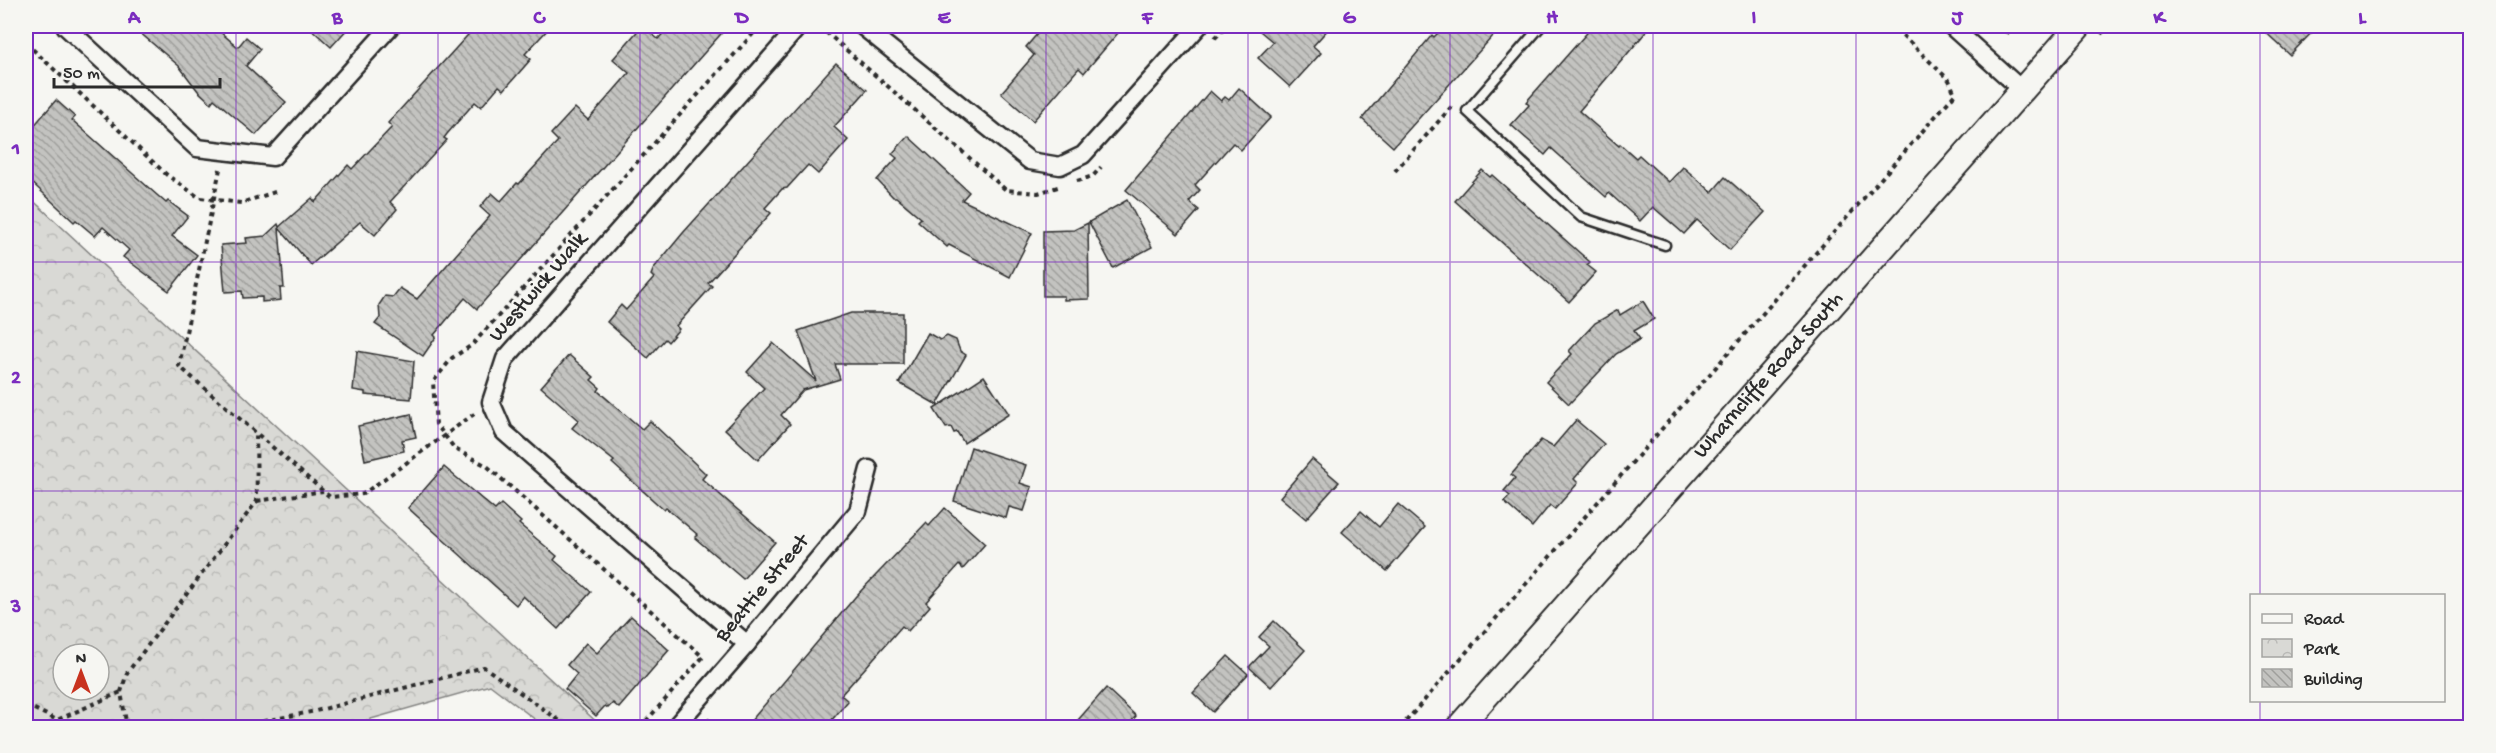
<svg xmlns="http://www.w3.org/2000/svg" width="2496" height="753" font-family="'Gochi Hand',sans-serif">
<defs>
<pattern id="park-crowns" width="20" height="18" patternUnits="userSpaceOnUse" patternTransform="scale(1.5)"><rect width="20" height="18" fill="#d9d9d5"/><path d="M2 6a3 3 0 1 1 6 0M12 15a3 3 0 1 1 6 0" fill="none" stroke="#babab7"/></pattern>
<pattern id="building-back-hatch" width="6" height="6" patternUnits="userSpaceOnUse" patternTransform="scale(1.5)"><rect width="6" height="6" fill="#c3c3c0"/><path d="M-1 5l2 2M0 0l6 6M5-1l2 2" fill="none" stroke="#9f9f9c"/></pattern>
</defs>
<rect width="100%" height="100%" fill="#f6f6f2"/>
<filter id="ink" filterUnits="userSpaceOnUse"><feTurbulence type="fractalNoise" baseFrequency=".0167" numOctaves="2"/><feDisplacementMap in="SourceGraphic" scale="12" xChannelSelector="R" yChannelSelector="G"/><feConvolveMatrix kernelMatrix="1 2 1 2 8 2 1 2 1" color-interpolation-filters="sRGB"/></filter>
<g filter="url(#ink)">
<path fill="url(#park-crowns)" stroke="#828280" stroke-width="1.5" fill-rule="evenodd" d="M 26,194 L 602,727 L 545,727 L 490,685 L 343,727 L 26,727 ZM 63,654 L 99,654 L 99,690 L 63,690 Z"/>
<g fill="url(#building-back-hatch)" stroke="#2b2b2b" stroke-width="1.5">
<path d="M 132,26 L 213,26 L 238,47 L 246,37 L 260,49 L 246,66 L 286,102 L 256,135 L 214,99 L 211,103 L 198,91 L 179,66 Z"/>
<path d="M 308,26 L 350,26 L 331,47 Z"/>
<path d="M 476,26 L 551,26 L 525,54 L 531,59 L 504,90 L 499,86 L 481,107 L 475,102 L 447,134 L 444,138 L 447,140 L 390,202 L 397,209 L 375,235 L 360,222 L 311,265 L 279,228 L 284,288 L 280,288 L 281,300 L 262,302 L 262,297 L 243,298 L 242,291 L 225,292 L 221,245 L 247,243 L 246,238 L 265,236 L 278,224 L 279,227 L 312,198 L 315,202 L 348,165 L 352,169 L 392,127 L 388,123 Z"/>
<path d="M 642,26 L 658,39 L 670,26 L 728,26 L 477,309 L 465,298 L 434,335 L 436,337 L 423,356 L 375,324 L 380,318 L 379,305 L 385,296 L 393,297 L 400,288 L 417,299 L 490,216 L 480,207 L 492,193 L 501,201 L 517,183 L 519,184 L 558,141 L 551,134 L 575,108 L 588,120 L 629,73 L 613,59 Z"/>
<path d="M 1044,26 L 1124,26 L 1084,73 L 1079,68 L 1033,121 L 1001,93 L 1034,55 L 1026,47 Z"/>
<path d="M 1254,26 L 1331,26 L 1313,46 L 1321,53 L 1290,87 L 1258,58 L 1273,42 Z"/>
<path d="M 1445,26 L 1502,26 L 1393,147 L 1362,119 L 1432,35 L 1434,37 Z"/>
<path d="M 1593,26 L 1651,26 L 1579,111 L 1619,146 L 1620,144 L 1636,158 L 1639,155 L 1669,182 L 1683,167 L 1712,192 L 1725,177 L 1765,212 L 1730,250 L 1697,220 L 1684,234 L 1653,207 L 1640,221 L 1609,193 L 1606,197 L 1551,148 L 1545,155 L 1511,125 L 1529,105 L 1526,102 Z"/>
<path d="M 2259,26 L 2318,26 L 2290,55 Z"/>
<path d="M 836,63 L 867,90 L 834,127 L 848,140 L 818,174 L 808,165 L 787,188 L 782,189 L 765,208 L 771,213 L 708,283 L 712,286 L 676,326 L 679,329 L 668,342 L 665,339 L 648,358 L 607,322 L 621,305 L 626,310 L 654,278 L 651,275 L 654,268 L 683,233 Z"/>
<path d="M 1239,88 L 1271,117 L 1241,150 L 1233,143 L 1195,185 L 1200,190 L 1189,202 L 1199,210 L 1178,234 L 1126,190 L 1210,91 L 1221,101 L 1225,97 L 1229,100 Z"/>
<path d="M 56,100 L 75,117 L 72,120 L 166,203 L 168,201 L 188,216 L 172,236 L 197,255 L 169,291 L 123,257 L 129,250 L 103,227 L 95,236 L 76,220 L 74,222 L 26,177 L 26,135 Z"/>
<path d="M 908,136 L 969,192 L 962,200 L 1032,233 L 1010,277 L 949,245 L 947,247 L 918,221 L 921,218 L 896,197 L 893,197 L 877,180 L 897,158 L 892,154 Z"/>
<path d="M 1482,170 L 1490,177 L 1492,175 L 1590,262 L 1587,265 L 1596,272 L 1569,302 L 1455,201 Z"/>
<path d="M 1127,200 L 1152,247 L 1113,268 L 1089,222 Z"/>
<path d="M 1088,223 L 1089,299 L 1064,300 L 1064,296 L 1043,296 L 1043,231 L 1074,230 Z"/>
<path d="M 1643,301 L 1654,319 L 1634,331 L 1640,339 L 1616,354 L 1569,404 L 1546,382 L 1572,354 L 1569,351 L 1595,323 L 1618,310 L 1620,315 Z"/>
<path d="M 851,313 L 903,313 L 903,364 L 835,364 L 840,379 L 803,390 L 781,415 L 790,424 L 758,460 L 725,429 L 764,388 L 747,372 L 773,343 L 816,381 L 798,331 Z"/>
<path d="M 928,333 L 940,340 L 947,336 L 956,340 L 960,351 L 966,355 L 937,405 L 899,383 Z"/>
<path d="M 357,351 L 414,361 L 411,399 L 365,395 L 365,392 L 353,390 Z"/>
<path d="M 569,355 L 594,377 L 591,380 L 600,388 L 598,391 L 642,429 L 650,421 L 706,474 L 702,479 L 775,542 L 743,579 L 695,538 L 698,535 L 666,508 L 664,510 L 612,463 L 614,461 L 572,428 L 579,420 L 541,387 Z"/>
<path d="M 984,376 L 1009,414 L 964,443 L 957,432 L 954,433 L 951,427 L 946,428 L 934,409 Z"/>
<path d="M 411,414 L 416,437 L 402,440 L 404,451 L 365,460 L 358,426 Z"/>
<path d="M 1576,420 L 1604,444 L 1574,479 L 1578,483 L 1555,509 L 1550,505 L 1532,527 L 1504,502 L 1510,496 L 1504,491 L 1515,478 L 1511,475 L 1541,440 L 1553,447 Z"/>
<path d="M 971,447 L 1026,465 L 1020,483 L 1032,487 L 1024,511 L 1009,507 L 1006,518 L 954,501 Z"/>
<path d="M 1312,459 L 1339,482 L 1306,519 L 1280,497 Z"/>
<path d="M 444,467 L 495,510 L 501,504 L 521,522 L 519,524 L 557,556 L 554,560 L 591,592 L 558,629 L 523,596 L 516,605 L 408,508 Z"/>
<path d="M 1398,504 L 1425,527 L 1387,571 L 1342,532 L 1361,511 L 1379,527 Z"/>
<path d="M 945,508 L 985,544 L 963,569 L 959,565 L 926,602 L 930,606 L 908,631 L 902,626 L 866,667 L 841,695 L 848,701 L 825,728 L 745,728 L 856,596 L 926,523 L 929,526 Z"/>
<path d="M 631,616 L 669,650 L 619,708 L 613,703 L 608,708 L 605,706 L 596,716 L 565,689 L 577,674 L 567,665 L 586,643 L 597,653 Z"/>
<path d="M 1274,621 L 1305,650 L 1271,687 L 1249,667 L 1269,646 L 1259,637 Z"/>
<path d="M 1228,656 L 1248,674 L 1213,712 L 1193,693 Z"/>
<path d="M 1106,688 L 1136,716 L 1126,728 L 1071,728 Z"/>
</g>
<g fill="none" stroke-linecap="round" stroke-linejoin="round">
<g stroke="#2b2b2b" stroke-width="13">
<path id="lane" d="M 1541,26 L 1467,111 L 1581,217 L 1665,245"/>
</g>
<g stroke="#2b2b2b" stroke-width="21">
<g id="street">
<path d="M 65,26 L 197,148 L 273,157 L 391,26"/>
<path d="M 862,26 L 1030,161 L 1060,166 L 1083,155 L 1199,26"/>
<path d="M 1951,26 L 2022,90"/>
<path d="M 747,644 L 504,432 L 491,402 L 505,359 L 799,26"/>
<path d="M 674,728 L 747,644 L 858,511 L 869,469"/>
</g>
</g>
<g stroke="#2b2b2b" stroke-width="28">
<g id="secondary">
<path id="s1" d="M 1458,728 L 2079,26"/>
</g>
</g>
<g stroke="#2b2b2b" stroke-width="4" stroke-dasharray="4.5 4.5" stroke-linecap="butt">
<path d="M 819,26 L 1006,190 L 1038,193 L 1061,186"/>
<path d="M 1988,26 L 2010,33 L 2017,26"/>
<path d="M 2101,34 L 2108,26"/>
<path d="M 1215,38 L 1227,26"/>
<path d="M 26,43 L 167,175 L 200,198 L 241,203 L 278,191"/>
<path d="M 220,169 L 179,366 L 330,497 L 363,494 L 477,412"/>
<path d="M 1395,171 L 1453,105"/>
<path d="M 1077,181 L 1093,176 L 1101,167"/>
<path d="M 257,501 L 323,491"/>
<path d="M 26,705 L 57,720 L 121,692"/>
<path d="M 127,728 L 121,692 L 127,673 L 257,501 L 256,433"/>
<path d="M 228,728 L 316,711 L 484,667 L 570,728"/>
<path d="M 640,728 L 703,657 L 487,466 L 455,449 L 436,424 L 433,382 L 452,358 L 472,345 L 520,292 L 760,26"/>
<path d="M 703,728 L 710,719"/>
<path d="M 1400,728 L 1955,94 L 1949,80 L 1893,26"/>
</g>
<use href="#lane" stroke="#f6f6f2" stroke-width="8"/>
<use href="#street" stroke="#f6f6f2" stroke-width="16"/>
<use href="#secondary" stroke="#f6f6f2" stroke-width="24"/>
</g>
</g>
<path fill="none" stroke="#7b2cbf" stroke-width="1.5" stroke-opacity="0.55" d="M 236,26 L 236,728M 438,26 L 438,728M 640,26 L 640,728M 843,26 L 843,728M 1046,26 L 1046,728M 1248,26 L 1248,728M 1450,26 L 1450,728M 1653,26 L 1653,728M 1856,26 L 1856,728M 2058,26 L 2058,728M 2260,26 L 2260,596M 26,262 L 2470,262M 26,491 L 2470,491M 2260,700 L 2260,728"/>
<g text-anchor="middle" dominant-baseline="central" stroke-width="4.5" stroke-linejoin="round" paint-order="stroke">
<g font-size="22" fill="#2b2b2b" stroke="#f6f6f2">
<text transform="translate(539 288) rotate(-49)">Westwick Walk</text>
<text stroke="none"><textPath href="#s1" startOffset="470">Wharncliffe Road South</textPath></text>
<text transform="translate(763 589) rotate(-50)">Beattie Street</text>
</g>
</g>
<rect width="2496" height="753" fill="none" stroke="#f6f6f2" stroke-width="66"/>
<rect x="2250" y="594" width="195" height="108" fill="#f6f6f2" stroke="#a5a5a2" stroke-width="1.5"/>
<rect x="2262" y="614" width="30" height="9" fill="#f6f6f2" stroke="#a5a5a2" stroke-width="1.5"/>
<text x="2304" y="624" font-size="18" fill="#2b2b2b">Road</text>
<rect x="2262" y="639" width="30" height="18" fill="url(#park-crowns)" stroke="#a5a5a2" stroke-width="1.5"/>
<text x="2304" y="654" font-size="18" fill="#2b2b2b">Park</text>
<rect x="2262" y="669" width="30" height="18" fill="url(#building-back-hatch)" stroke="#a5a5a2" stroke-width="1.5"/>
<text x="2304" y="684" font-size="18" fill="#2b2b2b">Building</text>
<g transform="translate(81 672)"><circle r="28" fill="#f6f6f2" stroke="#a5a5a2" stroke-width="1.5"/>
<path d="M0-4.5L10 22L0 15L-10 22Z" fill="#c8321e"/>
<text y="-9" font-size="16" font-weight="bold" text-anchor="middle" fill="#2b2b2b">N</text>
</g>
<path d="M54 78v9h166v-9" fill="none" stroke="#2b2b2b" stroke-width="3"/>
<text x="63" y="78" font-size="18" fill="#2b2b2b" stroke="#f6f6f2" stroke-width="4.5" paint-order="stroke">50 m</text>
<rect x="33" y="33" width="2430" height="687" fill="none" stroke="#7b2cbf" stroke-width="2"/>
<g font-size="20" text-anchor="middle" font-weight="bold" fill="#7b2cbf">
<text x="134" y="23">A</text>
<text x="337" y="23">B</text>
<text x="539" y="23">C</text>
<text x="742" y="23">D</text>
<text x="944" y="23">E</text>
<text x="1147" y="23">F</text>
<text x="1349" y="23">G</text>
<text x="1552" y="23">H</text>
<text x="1754" y="23">I</text>
<text x="1957" y="23">J</text>
<text x="2159" y="23">K</text>
<text x="2362" y="23">L</text>
<text x="16" y="154">1</text>
<text x="16" y="383">2</text>
<text x="16" y="612">3</text>
</g>
</svg>
